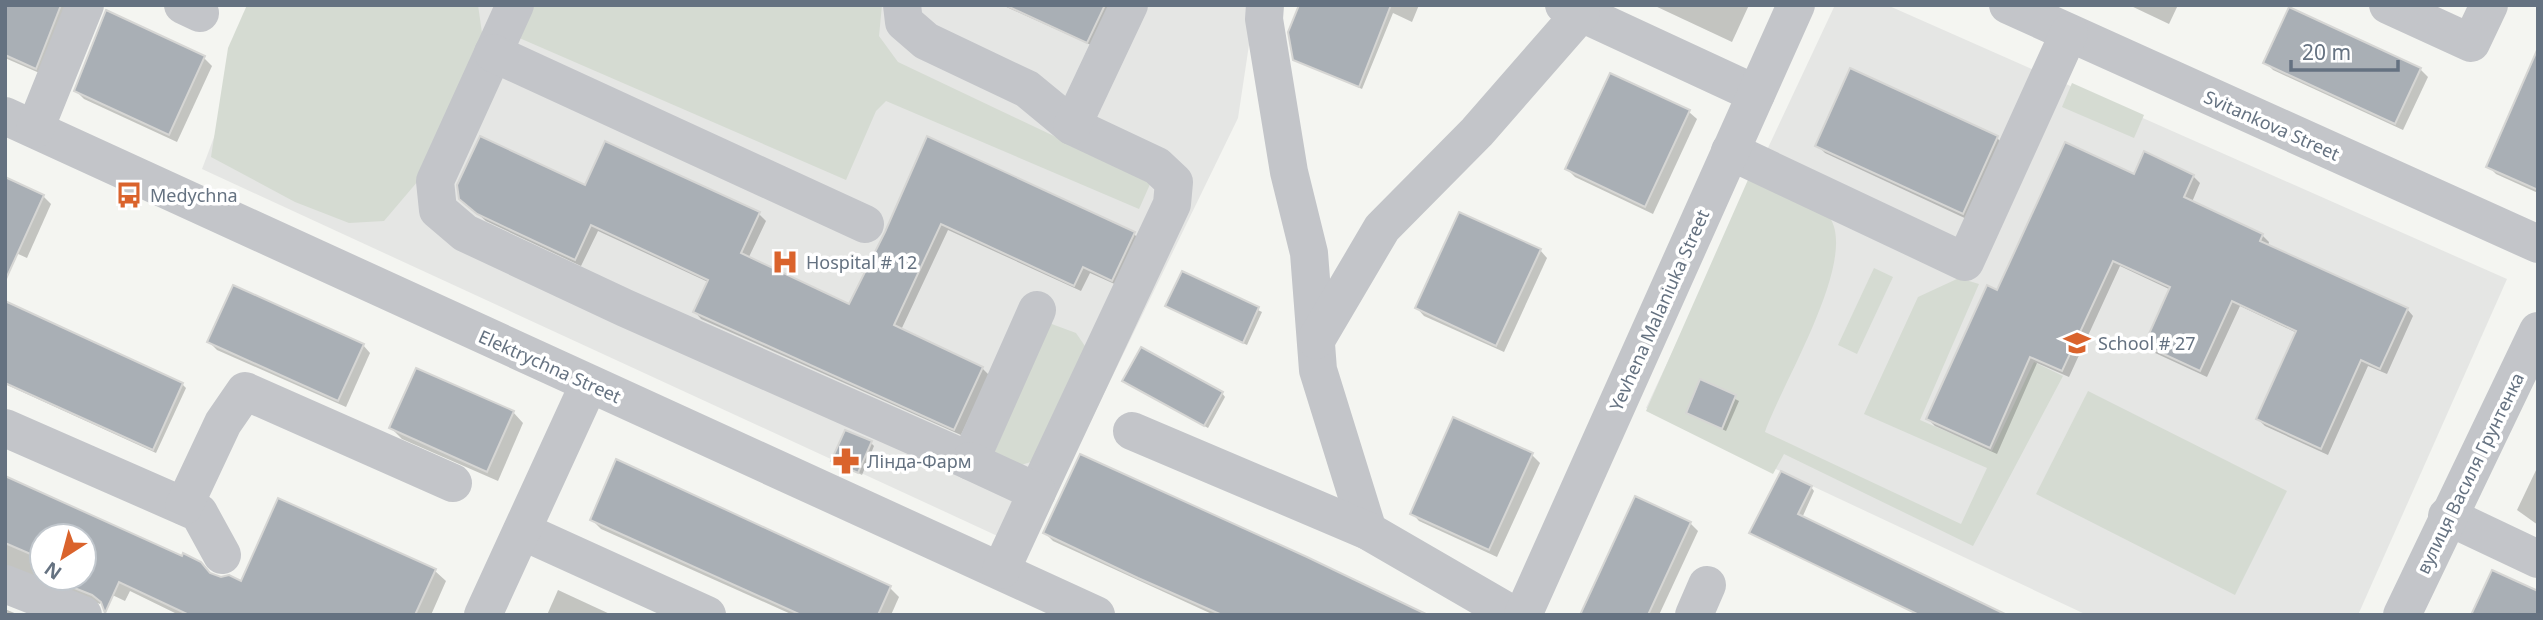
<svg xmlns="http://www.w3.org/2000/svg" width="2543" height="620" font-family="'Noto Sans',sans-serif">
<rect width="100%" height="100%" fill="#f4f5f1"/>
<g fill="#e5e6e4">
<path d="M 264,5 L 1255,5 L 1238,118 L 1028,550 L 202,169 Z"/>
<path d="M 1835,5 L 1887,5 L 2507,279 L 2358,615 L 2087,615 L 1646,408 Z"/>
</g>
<g fill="#d5dbd2">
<path d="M 247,5 L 478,5 L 484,47 L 418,181 L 384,221 L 349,223 L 295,202 L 211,157 L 228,48 Z"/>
<path d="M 531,5 L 882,5 L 879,36 L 898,62 L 1151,182 L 1139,209 L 886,101 L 876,111 L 846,180 L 517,37 Z"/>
<path d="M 2072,83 L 2144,115 L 2134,138 L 2062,107 Z"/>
<path d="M 1751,173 C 1767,181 1822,207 1830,218 C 1858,261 1781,385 1765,432 L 1961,524 L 1987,468 L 1864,414 L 1918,297 L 1959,278 L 1979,284 L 1920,420 L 1992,451 L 2034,362 L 2063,376 L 1973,546 L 1784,454 L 1773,474 L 1646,411 Z"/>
<path d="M 1874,268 L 1893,277 L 1857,354 L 1838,345 Z"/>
<path d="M 1049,323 L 1076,333 L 1087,349 L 1031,462 L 1014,467 L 994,453 Z"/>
<path d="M 2088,391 L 2287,491 L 2235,595 L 2036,494 Z"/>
</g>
<g fill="#0003" fill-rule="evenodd">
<path d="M 5,5 L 73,5 L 44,75 L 5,58 Z"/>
<path d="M 1002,5 L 1110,5 L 1091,45 Z"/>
<path d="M 1301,5 L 1419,5 L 1412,22 L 1393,13 L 1362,89 L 1295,59 Z"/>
<path d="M 1653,5 L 1749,5 L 1732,42 Z"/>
<path d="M 2129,5 L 2178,5 L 2169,24 Z"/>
<path d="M 107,13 L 204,58 L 212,66 L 177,142 L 84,99 L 76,91 Z"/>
<path d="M 2538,54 L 2538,193 L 2496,174 L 2488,166 Z"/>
<path d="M 2265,62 L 2420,69 L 2428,77 L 2403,130 L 2273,70 Z"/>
<path d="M 1611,75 L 1689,112 L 1697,119 L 1653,214 L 1575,177 L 1567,169 Z"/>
<path d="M 928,138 L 1134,234 L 1140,240 L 1119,286 L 1090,273 L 1081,291 L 948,230 L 901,330 L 982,368 L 989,375 L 961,435 L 701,319 L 695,312 L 708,282 L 598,231 L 581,266 L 486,221 L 468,205 L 586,187 L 759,214 L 766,221 L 748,259 L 850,306 L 887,233 Z"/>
<path d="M 1997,138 L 2005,146 L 1971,221 L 1825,153 L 1817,145 Z"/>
<path d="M 2135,176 L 2193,176 L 2200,183 L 2192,202 L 2262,235 L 2269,242 L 2268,246 L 2407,309 L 2413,316 L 2387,374 L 2368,366 L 2328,455 L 2265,426 L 2258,419 L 2297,333 L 2240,306 L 2207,377 L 2153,352 L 2146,345 L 2171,290 L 2120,266 L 2069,377 L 2037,363 L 1997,454 L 1935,426 L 1928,419 L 1997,292 Z"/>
<path d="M 43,196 L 51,204 L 27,258 L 5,248 Z"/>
<path d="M 1540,250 L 1547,258 L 1504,352 L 1424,316 L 1417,308 Z"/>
<path d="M 1182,273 L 1262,312 L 1247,345 L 1167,306 Z"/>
<path d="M 5,303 L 182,384 L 186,388 L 156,453 L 5,384 Z"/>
<path d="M 209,342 L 363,345 L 370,353 L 346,407 L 217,350 Z"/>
<path d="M 1124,381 L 1222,393 L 1225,397 L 1208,428 Z"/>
<path d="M 1701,382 L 1739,401 L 1726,431 L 1688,412 Z"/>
<path d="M 513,412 L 523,423 L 498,481 L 402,439 L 391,428 Z"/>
<path d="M 871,443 L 874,446 L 862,475 L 833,460 Z"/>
<path d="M 1532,455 L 1540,463 L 1497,557 L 1419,521 L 1412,513 Z"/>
<path d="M 2538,466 L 2538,525 L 2517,510 Z"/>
<path d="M 5,478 L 212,576 L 242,583 L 435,571 L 446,581 L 431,615 L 179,615 L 130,591 L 125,601 L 106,592 L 100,604 L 14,572 L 5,576 ZM 42,536 L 84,536 L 84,578 L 42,578 Z"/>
<path d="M 1811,487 L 1814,491 L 1802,518 L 2003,615 L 1918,615 L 1751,533 Z"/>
<path d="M 592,520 L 890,588 L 899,597 L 891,615 L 793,615 L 601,529 Z"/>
<path d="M 1690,523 L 1698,531 L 1659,615 L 1582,615 Z"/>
<path d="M 1045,533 L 1425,615 L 1214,615 L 1053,541 Z"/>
<path d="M 558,590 L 612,615 L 547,615 Z"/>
<path d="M 5,609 L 19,615 L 5,615 Z"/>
</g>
<g fill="#a9afb5" stroke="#d6d6d4" stroke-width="2">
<path d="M 5,5 L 61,5 L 36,69 L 5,55 Z"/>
<path d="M 1005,5 L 1105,5 L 1087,43 Z"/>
<path d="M 1299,5 L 1391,5 L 1359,87 L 1293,60 L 1288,32 Z"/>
<path d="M 2289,7 L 2421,68 L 2395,124 L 2263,63 Z"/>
<path d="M 106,10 L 205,56 L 169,135 L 74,91 Z"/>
<path d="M 2538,48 L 2538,190 L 2486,167 Z"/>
<path d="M 1850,68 L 1998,136 L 1963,214 L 1815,146 Z"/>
<path d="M 1610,73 L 1690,110 L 1645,207 L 1565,169 Z"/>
<path d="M 480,136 L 585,185 L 605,141 L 760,212 L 741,253 L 849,304 L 885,232 L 927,136 L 1135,232 L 1112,281 L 1083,267 L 1074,286 L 941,224 L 894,325 L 983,367 L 954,430 L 693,312 L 708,280 L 591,225 L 575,260 L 477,214 L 459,199 L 457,185 Z"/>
<path d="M 2065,142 L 2134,174 L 2144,151 L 2194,175 L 2184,197 L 2263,234 L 2260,241 L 2408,308 L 2380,369 L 2361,360 L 2321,449 L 2256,419 L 2296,331 L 2232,301 L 2200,371 L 2144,345 L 2170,287 L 2113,261 L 2062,371 L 2030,357 L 1990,448 L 1926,419 L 1987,285 L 1997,290 Z"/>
<path d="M 5,177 L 44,195 L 5,281 Z"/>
<path d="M 1459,212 L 1541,249 L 1496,346 L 1415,308 Z"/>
<path d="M 1182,271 L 1259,307 L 1243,343 L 1165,306 Z"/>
<path d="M 233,285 L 364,344 L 338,401 L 207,342 Z"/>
<path d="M 5,301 L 183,383 L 153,450 L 5,383 Z"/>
<path d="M 1141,347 L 1223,392 L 1204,426 L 1122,381 Z"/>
<path d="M 416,368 L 514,411 L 487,472 L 389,428 Z"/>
<path d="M 1700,379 L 1736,395 L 1722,429 L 1686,413 Z"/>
<path d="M 1453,417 L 1533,453 L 1489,550 L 1410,514 Z"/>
<path d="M 845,430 L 872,441 L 858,473 L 831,461 Z"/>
<path d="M 1080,454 L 1307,557 L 1428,615 L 1222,615 L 1138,578 L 1043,533 Z"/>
<path d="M 616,459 L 891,586 L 878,615 L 801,615 L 590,520 Z"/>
<path d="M 1781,471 L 1812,486 L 1798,514 L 2007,615 L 1919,615 L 1749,533 Z"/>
<path d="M 5,476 L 182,556 L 183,553 L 201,562 L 210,573 L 221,577 L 229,575 L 241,581 L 278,498 L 436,569 L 415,615 L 189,615 L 119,582 L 105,613 L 101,602 L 92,595 L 49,578 L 84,578 L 84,536 L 42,536 L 42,559 L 5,543 Z"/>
<path d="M 1635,496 L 1691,522 L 1648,615 L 1580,615 Z"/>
<path d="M 2492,570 L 2538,591 L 2538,615 L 2471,615 Z"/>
</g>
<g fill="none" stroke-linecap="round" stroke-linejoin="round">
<g stroke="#c3c5c9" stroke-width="38">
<path d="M 183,5 L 200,13"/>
<path d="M 515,5 L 435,181 L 438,210 L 465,233 L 625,308 L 970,461 L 1037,310"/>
<path d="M 902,5 L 904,22 L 926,41 L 1027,89 L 1072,126 L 1157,166 L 1174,182 L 1172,204 L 1037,492"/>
<path d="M 1265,5 L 1264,19 L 1289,172 L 1309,253 L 1318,370 L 1368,531"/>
<path d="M 1564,5 L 1756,94"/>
<path d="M 2008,5 L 2538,244"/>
<path d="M 2388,5 L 2471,43 L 2489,5"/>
<path d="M 493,53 L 865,224"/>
<path d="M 5,116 L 1096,615"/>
<path d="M 1072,126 L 1129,5"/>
<path d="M 35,129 L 85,5"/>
<path d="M 1730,151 L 1965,262 L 2069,33"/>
<path d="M 1316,340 L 1382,228 L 1477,132 L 1581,13"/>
<path d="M 5,428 L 199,513 L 222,555"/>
<path d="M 1132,431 L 1368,531 L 1513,615"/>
<path d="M 970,461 L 1037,492 L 1001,570"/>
<path d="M 184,506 L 223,423 L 245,391 L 453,483"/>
<path d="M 2447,516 L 2538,559"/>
<path d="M 522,531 L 707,615"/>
<path d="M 5,584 L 83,615"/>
<path d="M 483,615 L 589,384"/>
<path d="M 1523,615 L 1796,5"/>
<path d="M 1694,615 L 1707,585"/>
<path d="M 2402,615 L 2538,331"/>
</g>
</g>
<defs>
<g id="bus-bare" transform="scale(2.1)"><path d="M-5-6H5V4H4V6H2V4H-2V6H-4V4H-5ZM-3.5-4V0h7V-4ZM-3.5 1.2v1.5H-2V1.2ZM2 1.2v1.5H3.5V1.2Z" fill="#da632c" stroke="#fff" stroke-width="2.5" paint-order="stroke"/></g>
<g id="hospital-bare" transform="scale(2.1)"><path d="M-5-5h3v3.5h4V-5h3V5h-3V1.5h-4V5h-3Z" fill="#da632c" stroke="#fff" stroke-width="2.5" paint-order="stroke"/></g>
<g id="school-bare" transform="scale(2.1)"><path d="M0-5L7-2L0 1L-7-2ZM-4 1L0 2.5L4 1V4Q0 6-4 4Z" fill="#da632c" stroke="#fff" stroke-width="2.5" paint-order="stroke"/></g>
<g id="pharmacy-bare" transform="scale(2.1)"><path d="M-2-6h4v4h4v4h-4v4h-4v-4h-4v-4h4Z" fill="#da632c" stroke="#fff" stroke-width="2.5" paint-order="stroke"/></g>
</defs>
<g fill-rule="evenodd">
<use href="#bus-bare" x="129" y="195"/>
<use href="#hospital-bare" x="785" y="262"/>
<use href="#school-bare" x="2077" y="343"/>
<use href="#pharmacy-bare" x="846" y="461"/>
</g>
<g text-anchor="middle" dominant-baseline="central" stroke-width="7" stroke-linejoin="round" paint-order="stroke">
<g font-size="18" fill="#657281" stroke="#fff">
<text transform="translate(2272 125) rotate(24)">Svitankova Street</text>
<text transform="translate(1659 310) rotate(-66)">Yevhena Malaniuka Street</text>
<text transform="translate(550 366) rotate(24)">Elektrychna Street</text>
<text transform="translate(2470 473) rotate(-64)">вулиця Василя Грунтенка</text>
</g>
<g font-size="18" fill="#657281" stroke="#fff" text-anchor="start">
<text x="150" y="195">Medychna</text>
<text x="806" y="262">Hospital # 12</text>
<text x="2098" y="343">School # 27</text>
<text x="867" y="461">Лінда-Фарм</text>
</g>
</g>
<rect width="2543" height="620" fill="none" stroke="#657281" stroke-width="14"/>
<g transform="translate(63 557) rotate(216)"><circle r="33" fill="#ffffff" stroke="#c1c7cd" stroke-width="2"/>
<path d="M0-5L12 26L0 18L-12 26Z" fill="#da632c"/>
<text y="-10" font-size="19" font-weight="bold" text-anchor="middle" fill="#657281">N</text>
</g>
<path d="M2291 60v10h107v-10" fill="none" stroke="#657281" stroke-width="3.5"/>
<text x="2302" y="60" font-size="21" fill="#657281" stroke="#ffffff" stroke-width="5" paint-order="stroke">20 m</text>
</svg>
